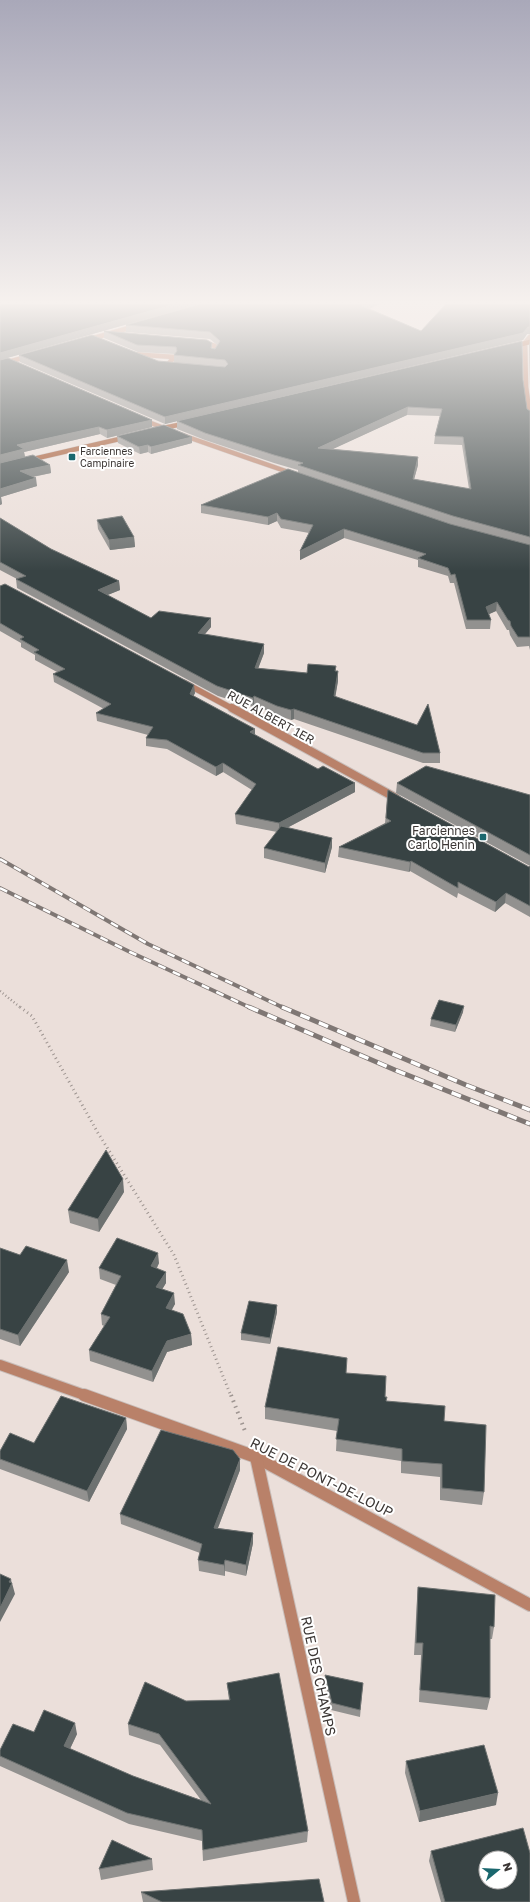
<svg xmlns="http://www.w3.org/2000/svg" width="530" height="1902" font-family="'Golos Text',sans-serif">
<rect width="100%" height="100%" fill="#ebdfda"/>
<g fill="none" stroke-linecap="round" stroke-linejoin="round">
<g stroke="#c8bdb9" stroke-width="5.5">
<g id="service">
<path d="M 202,342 L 215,346 L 217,349 L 214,353"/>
<path d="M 130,354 L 174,357 L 167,366"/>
</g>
</g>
<g stroke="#c8bdb9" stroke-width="5.5">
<g id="minor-far4">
<path d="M 530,337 L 525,343 L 526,387 L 530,416"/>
<path d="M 87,340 L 136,326"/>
<path d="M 0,364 L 30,356"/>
<path d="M 143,420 L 169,430"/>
<path d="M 182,435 L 294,474"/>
</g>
</g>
<g stroke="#c8bdb9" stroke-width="7">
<path id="minor-far3" d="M 185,683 L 233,709"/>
</g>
<g stroke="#c8bdb9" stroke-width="10">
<path id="minor-far2" d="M 232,708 L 396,798"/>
</g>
<g stroke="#c8bdb9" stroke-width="12">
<path id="minor-far1" d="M 0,1365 L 87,1396"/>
</g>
<g stroke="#c8bdb9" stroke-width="14">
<g id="minor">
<path d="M 84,1395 L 256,1457 L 530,1605"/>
<path d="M 256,1457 L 354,1902"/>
</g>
</g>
<g stroke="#c8bdb9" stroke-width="5.5">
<g id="secondary">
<path d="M 511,347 L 530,342"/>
<path d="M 159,429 L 187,423"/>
<path d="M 29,460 L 128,437"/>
</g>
</g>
<path stroke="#9e9591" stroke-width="2.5" stroke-dasharray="1 2.5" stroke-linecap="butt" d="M 0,991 L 21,1008"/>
<path stroke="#9e9591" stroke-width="3" stroke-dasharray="1 3.5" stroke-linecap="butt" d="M 20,1007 L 32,1016 L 98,1133 L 174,1255 L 231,1396"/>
<path stroke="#9e9591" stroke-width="4" stroke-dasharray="1.5 4.5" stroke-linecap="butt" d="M 231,1395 L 245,1431"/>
<use href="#service" stroke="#b98169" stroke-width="4.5"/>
<use href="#minor-far4" stroke="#b98169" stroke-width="4.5"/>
<use href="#minor-far3" stroke="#b98169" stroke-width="5.5"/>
<use href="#minor-far2" stroke="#b98169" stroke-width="8"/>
<use href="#minor-far1" stroke="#b98169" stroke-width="10"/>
<use href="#minor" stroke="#b98169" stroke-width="12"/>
<use href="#secondary" stroke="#9f5029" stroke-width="4.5"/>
<g stroke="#7f7774" stroke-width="4">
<g id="rail-far1">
<path d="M 0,859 L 148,944 L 284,1008"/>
<path d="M 0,888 L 130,952 L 251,1008"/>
</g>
</g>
<g stroke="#7f7774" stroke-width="5">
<g id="rail">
<path d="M 249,1007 L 395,1070 L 530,1124"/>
<path d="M 282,1007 L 466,1085 L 530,1110"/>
</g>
</g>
<use href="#rail-far1" stroke="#fff" stroke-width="2.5" stroke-dasharray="8" stroke-linecap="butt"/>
<use href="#rail" stroke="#fff" stroke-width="3.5" stroke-dasharray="10" stroke-linecap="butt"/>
</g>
<g fill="#92918f" fill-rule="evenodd">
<path d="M 0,304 L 199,304 L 3,359 L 152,427 L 107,438 L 100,434 L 24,452 L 25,457 L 50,465 L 51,473 L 33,477 L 37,486 L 1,497 L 2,504 L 0,505 Z"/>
<path d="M 200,304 L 379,304 L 370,309 L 421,331 L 530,304 L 530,334 L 527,334 L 523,340 L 200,416 L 523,380 L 527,409 L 530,411 L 530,650 L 529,646 L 517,647 L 510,635 L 509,630 L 507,630 L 496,611 L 489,614 L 491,620 L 490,629 L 466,629 L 454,583 L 450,583 L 448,576 L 418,567 L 418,560 L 344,538 L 300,560 L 300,551 L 309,533 L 281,528 L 277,521 L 268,525 L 201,513 L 201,505 L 298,472 L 298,470 L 274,463 L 205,440 L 177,429 L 177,421 L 165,424 L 20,362 L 19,355 L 174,363 L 174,355 L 175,354 L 138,352 L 104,338 L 104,331 L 212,343 L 212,348 L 215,349 L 217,345 L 210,339 L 126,332 L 126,325 ZM 407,415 L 440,416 L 435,436 L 434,444 L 462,445 L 469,489 L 414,479 L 418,465 L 418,457 L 332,449 Z"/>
<path d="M 530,339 L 530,389 L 529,346 Z"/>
<path d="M 117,436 L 192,443 L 151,454 L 148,452 L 140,454 L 118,443 Z"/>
<path d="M 0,518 L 51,549 L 119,581 L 120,590 L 107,595 L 151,618 L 211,627 L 205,634 L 264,653 L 258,668 L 307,673 L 336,666 L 336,671 L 338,671 L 338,681 L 335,696 L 440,753 L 440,763 L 423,763 L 294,719 L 291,720 L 277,715 L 254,705 L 253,707 L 218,696 L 17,588 L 16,579 L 17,579 L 0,570 Z"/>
<path d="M 97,520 L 134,537 L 135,547 L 110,550 L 98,529 Z"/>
<path d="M 0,586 L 195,693 L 193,696 L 255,735 L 318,769 L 355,783 L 355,792 L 287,828 L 332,838 L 332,847 L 325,873 L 264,858 L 264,848 L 277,832 L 236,824 L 235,814 L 252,790 L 223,772 L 216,776 L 167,749 L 146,746 L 146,738 L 148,735 L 97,721 L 96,713 L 104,709 L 54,682 L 53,674 L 57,672 L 35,660 L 35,655 L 21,647 L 21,643 L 0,631 Z"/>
<path d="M 397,783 L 530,795 L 530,866 L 396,793 Z"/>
<path d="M 388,790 L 529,867 L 530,866 L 530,917 L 505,903 L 495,912 L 458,893 L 457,898 L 410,871 L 409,872 L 338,857 L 339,847 L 385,823 Z"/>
<path d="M 463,1012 L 455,1032 L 430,1026 L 431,1019 Z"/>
<path d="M 124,1192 L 99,1232 L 70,1223 L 68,1210 Z"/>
<path d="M 0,1248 L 69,1272 L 20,1346 L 0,1339 Z"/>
<path d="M 159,1263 L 157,1268 L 166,1283 L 162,1289 L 175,1304 L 171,1310 L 191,1334 L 192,1345 L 167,1352 L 153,1382 L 90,1361 L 89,1350 L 104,1326 L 102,1325 L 101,1314 L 116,1285 L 100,1279 L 99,1268 Z"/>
<path d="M 277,1312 L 270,1344 L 241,1340 L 241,1333 Z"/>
<path d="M 346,1373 L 385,1397 L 386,1401 L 444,1421 L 484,1492 L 482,1505 L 440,1500 L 440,1477 L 401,1473 L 401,1461 L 336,1451 L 337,1431 L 265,1419 L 265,1407 Z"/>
<path d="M 126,1418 L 127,1429 L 89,1502 L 0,1469 L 0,1451 L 34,1443 Z"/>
<path d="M 240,1470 L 218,1528 L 253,1533 L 253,1543 L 246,1576 L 225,1571 L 225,1576 L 199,1571 L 198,1560 L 200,1553 L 121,1524 L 120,1514 Z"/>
<path d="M 418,1587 L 494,1627 L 492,1639 L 490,1639 L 490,1698 L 487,1710 L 419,1702 L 421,1655 L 414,1655 L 417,1599 Z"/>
<path d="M 325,1675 L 363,1683 L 360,1717 L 331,1710 L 325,1681 Z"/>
<path d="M 227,1683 L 308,1831 L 307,1842 L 203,1861 L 202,1841 L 129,1824 L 0,1766 L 0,1756 L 34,1732 L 77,1734 L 70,1749 L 133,1776 L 201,1800 L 160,1745 L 129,1735 L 128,1724 L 186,1701 L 229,1700 Z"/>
<path d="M 406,1761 L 496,1805 L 419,1822 L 405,1773 Z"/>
<path d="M 431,1851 L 530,1902 L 441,1902 L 429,1861 Z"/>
<path d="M 152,1859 L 153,1870 L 101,1880 L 99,1869 Z"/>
<path d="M 141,1892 L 324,1902 L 143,1902 Z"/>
</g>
<g fill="#6e7271">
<path d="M 175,304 L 199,304 L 0,360 L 0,353 Z"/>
<path d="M 365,304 L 379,304 L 362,312 L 362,306 Z"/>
<path d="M 530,327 L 530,334 L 527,334 L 523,340 L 165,424 L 165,417 Z"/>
<path d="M 408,407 L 407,415 L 318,456 L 318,448 Z"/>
<path d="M 152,420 L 152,427 L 107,438 L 107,430 Z"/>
<path d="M 99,427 L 100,434 L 24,452 L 25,457 L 0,463 L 0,455 L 17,445 Z"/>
<path d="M 192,437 L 192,443 L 151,454 L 151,447 Z"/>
<path d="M 148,445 L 148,452 L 140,454 L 139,447 Z"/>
<path d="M 418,457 L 418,465 L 412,487 L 413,479 Z"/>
<path d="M 50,465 L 51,473 L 21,479 L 20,471 Z"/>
<path d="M 36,478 L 37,486 L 1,497 L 2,504 L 0,505 L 0,489 Z"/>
<path d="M 277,513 L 277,521 L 268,525 L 268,517 Z"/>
<path d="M 344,529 L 344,538 L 300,560 L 300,551 Z"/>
<path d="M 134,537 L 135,547 L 110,550 L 109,540 Z"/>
<path d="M 119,581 L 120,590 L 98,599 L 98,590 Z"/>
<path d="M 497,602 L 496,611 L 485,616 L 486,607 Z"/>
<path d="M 211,618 L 211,627 L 198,642 L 198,633 Z"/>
<path d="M 264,644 L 264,653 L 255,677 L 255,668 Z"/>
<path d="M 338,671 L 338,681 L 334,705 L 334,696 Z"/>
<path d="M 194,685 L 195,693 L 190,703 L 190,694 Z"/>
<path d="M 254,696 L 254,705 L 253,707 L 253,698 Z"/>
<path d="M 294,709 L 294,719 L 291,720 L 291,710 Z"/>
<path d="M 255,729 L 255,738 L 250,732 Z"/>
<path d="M 223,763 L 223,772 L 216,776 L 216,767 Z"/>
<path d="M 355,783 L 355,792 L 279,832 L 279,823 Z"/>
<path d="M 332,838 L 332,847 L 325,873 L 325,863 Z"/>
<path d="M 411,861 L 410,871 L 409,872 L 410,862 Z"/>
<path d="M 506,893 L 505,903 L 495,912 L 496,902 Z"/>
<path d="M 464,1006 L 463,1012 L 455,1032 L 456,1025 Z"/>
<path d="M 123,1179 L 124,1192 L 99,1232 L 98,1219 Z"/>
<path d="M 158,1253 L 159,1263 L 152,1277 L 151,1266 Z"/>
<path d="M 67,1260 L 69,1272 L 20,1346 L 18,1335 Z"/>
<path d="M 166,1272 L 166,1283 L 157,1298 L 156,1287 Z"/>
<path d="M 174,1293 L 175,1304 L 167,1319 L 166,1308 Z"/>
<path d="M 277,1305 L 277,1312 L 270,1344 L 270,1338 Z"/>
<path d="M 191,1334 L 192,1345 L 167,1352 L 153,1382 L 152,1371 L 167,1341 Z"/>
<path d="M 126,1418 L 127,1429 L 89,1502 L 87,1491 Z"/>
<path d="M 240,1459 L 240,1470 L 214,1538 L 214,1528 Z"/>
<path d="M 253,1533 L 253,1543 L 246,1576 L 246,1565 Z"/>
<path d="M 225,1560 L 225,1576 L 224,1565 Z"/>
<path d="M 11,1579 L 12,1585 L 12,1583 L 15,1594 L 0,1622 L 0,1608 L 9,1582 Z"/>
<path d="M 75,1723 L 77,1734 L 66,1757 L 64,1746 Z"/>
<path d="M 498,1793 L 496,1805 L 419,1822 L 420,1811 Z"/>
</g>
<g fill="#384344" stroke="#6e7271" fill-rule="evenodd">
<path d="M 0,304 L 175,304 L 0,353 Z"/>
<path d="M 200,304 L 365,304 L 362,306 L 421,331 L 446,304 L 530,304 L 530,327 L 528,327 L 523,333 L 165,417 L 19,355 L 92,335 L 158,361 L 225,367 L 228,364 L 225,360 L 174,355 L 177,351 L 176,347 L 137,345 L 104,331 L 207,340 L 212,343 L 211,348 L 215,349 L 220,341 L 210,332 L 126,325 Z"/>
<path d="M 522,341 L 523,380 L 527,409 L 530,411 L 530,537 L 453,516 L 298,465 L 303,463 L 274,455 L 205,433 L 177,421 ZM 408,407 L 442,409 L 435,436 L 463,437 L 471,489 L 413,479 L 418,457 L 318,448 Z"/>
<path d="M 8,358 L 152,420 L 107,430 L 99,427 L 17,445 L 24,449 L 0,455 L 0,360 Z"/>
<path d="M 164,425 L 192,437 L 151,447 L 148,445 L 139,447 L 117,436 Z"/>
<path d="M 33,455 L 50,465 L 20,471 L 36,478 L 0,489 L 0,463 Z"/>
<path d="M 288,469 L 450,524 L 530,545 L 530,637 L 518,637 L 511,626 L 510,621 L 508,620 L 497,602 L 486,607 L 491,620 L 467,620 L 455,574 L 451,575 L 448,568 L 418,558 L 426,554 L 344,529 L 300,551 L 313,525 L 281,519 L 277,513 L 268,517 L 201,505 Z"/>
<path d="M 122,516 L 134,537 L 109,540 L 97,520 Z"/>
<path d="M 0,518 L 51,549 L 119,581 L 98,590 L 151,618 L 159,611 L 211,618 L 198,633 L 264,644 L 255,668 L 307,673 L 308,664 L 336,666 L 335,671 L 338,671 L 334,696 L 417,725 L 428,704 L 440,753 L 423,753 L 294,709 L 291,710 L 277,706 L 254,696 L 253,698 L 217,686 L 16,579 L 26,576 L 0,562 Z"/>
<path d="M 5,584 L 194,685 L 190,694 L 255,729 L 250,732 L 318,769 L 323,766 L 355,783 L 279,823 L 235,814 L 256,784 L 223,763 L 216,767 L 167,740 L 146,738 L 153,727 L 96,713 L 111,704 L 53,674 L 65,669 L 34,652 L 39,650 L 20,639 L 24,637 L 0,623 L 0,586 Z"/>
<path d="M 426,766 L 530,795 L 530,855 L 397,783 Z"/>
<path d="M 388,790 L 529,867 L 530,866 L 530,906 L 506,893 L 496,902 L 458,882 L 458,888 L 411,861 L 410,862 L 339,847 L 391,821 L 386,818 Z"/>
<path d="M 281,826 L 332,838 L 325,863 L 264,848 Z"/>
<path d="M 439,1000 L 464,1006 L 456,1025 L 431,1019 Z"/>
<path d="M 106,1150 L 123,1179 L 98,1219 L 68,1210 Z"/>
<path d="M 117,1238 L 158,1253 L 151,1266 L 166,1272 L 156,1287 L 174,1293 L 166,1308 L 183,1314 L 191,1334 L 167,1341 L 152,1371 L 89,1350 L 110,1317 L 101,1314 L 121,1276 L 99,1268 Z"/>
<path d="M 26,1246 L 67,1260 L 18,1335 L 0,1329 L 0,1248 L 20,1255 Z"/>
<path d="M 249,1301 L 277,1305 L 270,1338 L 241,1333 Z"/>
<path d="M 278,1347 L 347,1358 L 346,1373 L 386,1376 L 385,1397 L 387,1397 L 386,1401 L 445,1406 L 444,1421 L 486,1425 L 484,1492 L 442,1488 L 442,1464 L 402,1461 L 402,1449 L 336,1439 L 339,1419 L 265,1407 Z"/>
<path d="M 61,1396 L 126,1418 L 87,1491 L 0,1459 L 0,1451 L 10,1433 L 34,1443 Z"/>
<path d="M 161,1430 L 233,1450 L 240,1459 L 214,1528 L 253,1533 L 246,1565 L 225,1560 L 224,1565 L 198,1560 L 202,1544 L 120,1514 Z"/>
<path d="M 0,1574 L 11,1579 L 9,1582 L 12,1583 L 0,1608 Z"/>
<path d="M 418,1587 L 495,1595 L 494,1627 L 490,1626 L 490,1698 L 420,1690 L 423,1643 L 416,1643 Z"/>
<path d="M 279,1673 L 308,1831 L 203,1850 L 202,1830 L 127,1813 L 0,1756 L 0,1750 L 13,1724 L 34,1732 L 44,1710 L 75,1723 L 64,1746 L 133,1776 L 211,1804 L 159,1734 L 128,1724 L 145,1682 L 186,1701 L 230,1700 L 227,1683 Z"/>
<path d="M 325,1675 L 363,1683 L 360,1710 L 332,1703 Z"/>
<path d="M 484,1745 L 498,1793 L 420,1811 L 406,1761 Z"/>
<path d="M 523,1828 L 530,1853 L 530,1902 L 445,1902 L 431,1851 ZM 486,1858 L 510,1858 L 510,1882 L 486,1882 Z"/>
<path d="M 112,1840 L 152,1859 L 99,1869 Z"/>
<path d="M 319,1879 L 324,1902 L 162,1902 L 141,1892 Z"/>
</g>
<linearGradient id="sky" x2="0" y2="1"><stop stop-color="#a9a8b9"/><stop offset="0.53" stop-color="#f6f1ee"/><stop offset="1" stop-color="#f6f1ee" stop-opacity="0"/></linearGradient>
<rect width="530" height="571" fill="url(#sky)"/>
<g fill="#1a676e" stroke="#fff" stroke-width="1.5">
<rect x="68" y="453" width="8" height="8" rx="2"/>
<rect x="479" y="833" width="8" height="8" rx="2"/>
</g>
<g text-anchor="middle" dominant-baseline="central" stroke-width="4" stroke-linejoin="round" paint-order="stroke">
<g font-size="10" fill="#3c3735" stroke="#fff" text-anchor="start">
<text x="80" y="451">Farciennes<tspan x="80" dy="12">Campinaire</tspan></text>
</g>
<g font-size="12" fill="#3c3735" stroke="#fff">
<text transform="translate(271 717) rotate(29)">RUE ALBERT 1ER</text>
</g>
<g font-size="12" fill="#3c3735" stroke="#fff" text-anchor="end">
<text x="475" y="830">Farciennes<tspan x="475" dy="14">Carlo Henin</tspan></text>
</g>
<g font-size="14" fill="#3c3735" stroke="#fff">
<text transform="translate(322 1477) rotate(27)">RUE DE PONT-DE-LOUP</text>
<text transform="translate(319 1676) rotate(78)">RUE DES CHAMPS</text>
</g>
</g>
<g transform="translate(498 1870) rotate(72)"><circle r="19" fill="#ffffff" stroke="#b1afae"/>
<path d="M0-3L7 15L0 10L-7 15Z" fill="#1a676e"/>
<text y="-6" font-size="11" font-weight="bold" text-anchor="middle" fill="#3c3735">N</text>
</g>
</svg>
